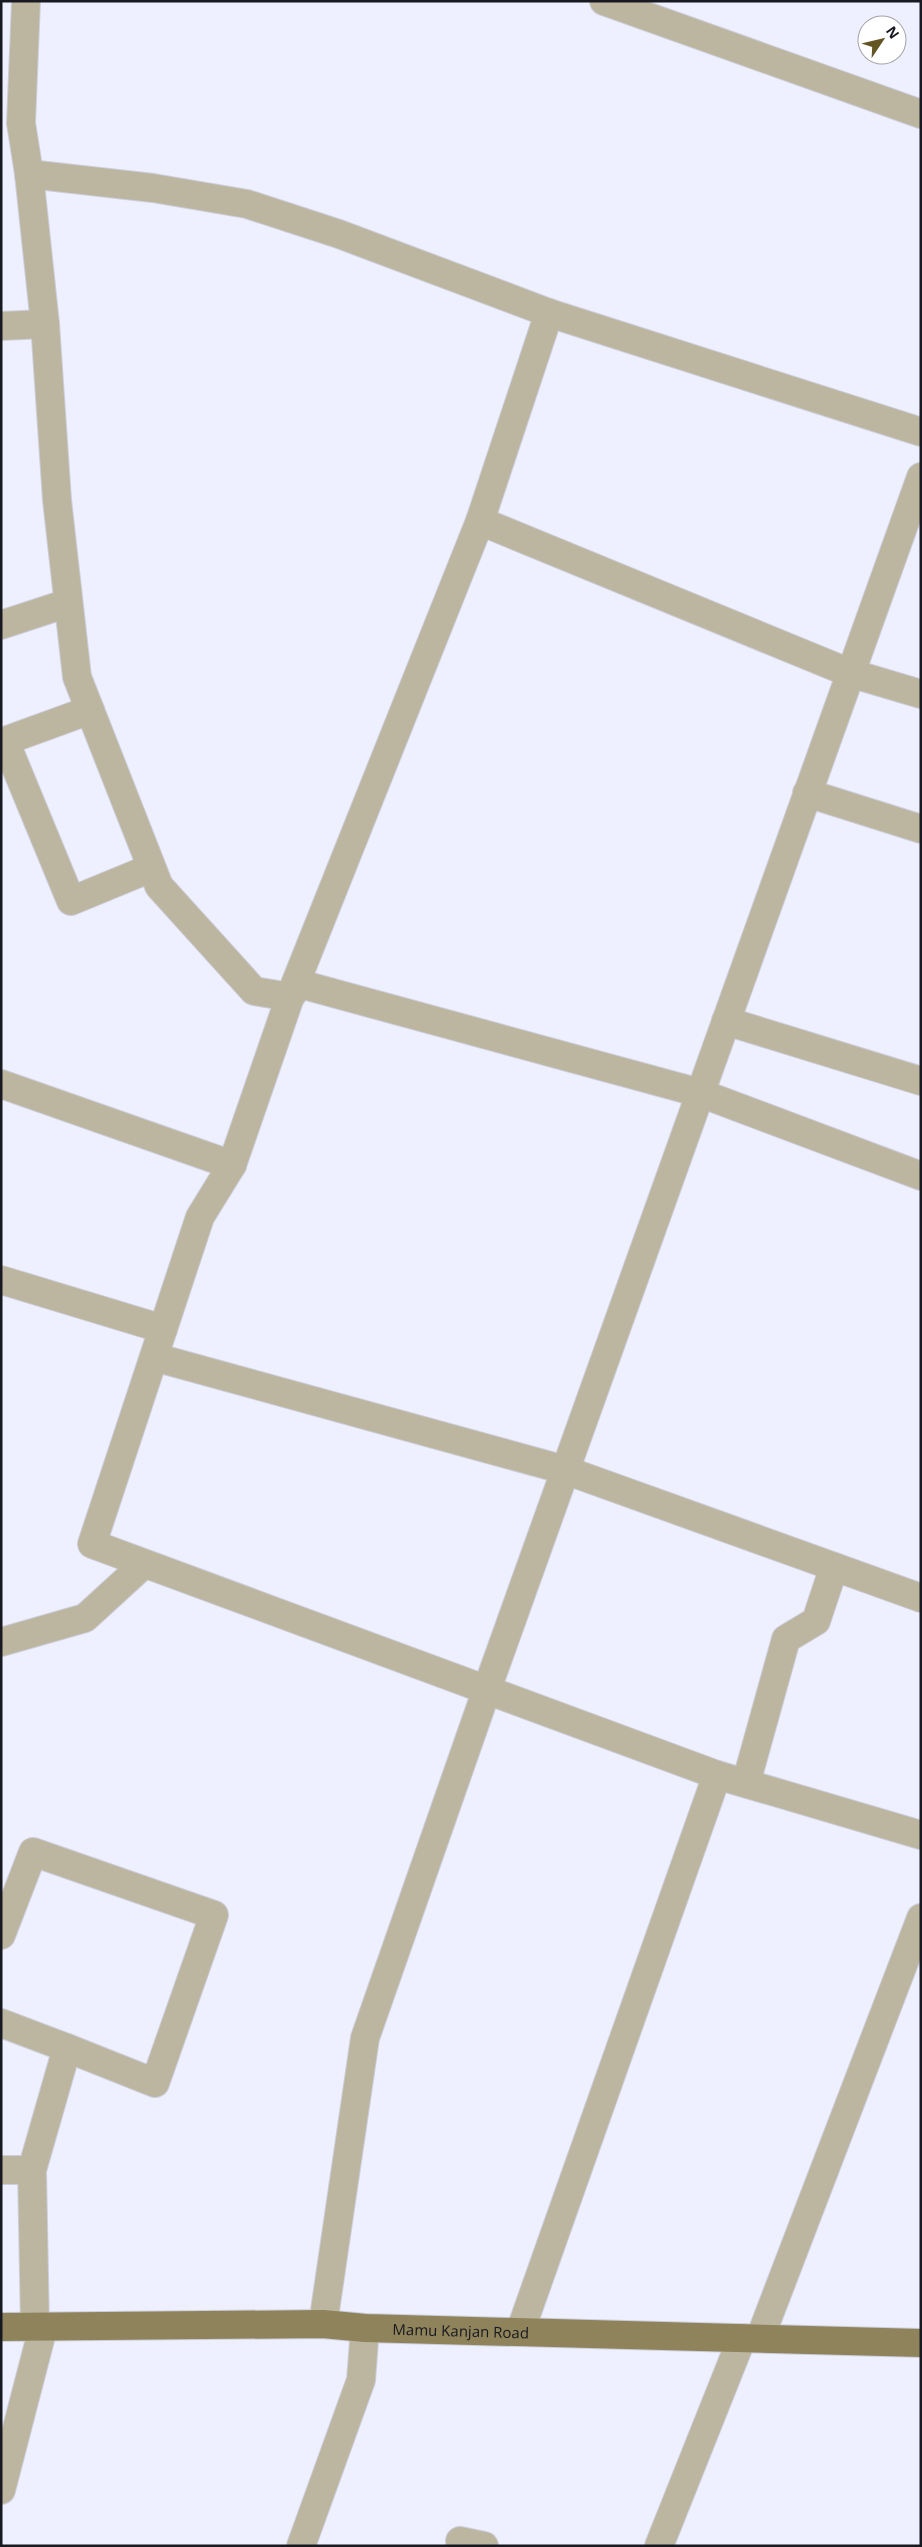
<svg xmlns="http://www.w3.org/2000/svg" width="922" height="2547" viewBox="0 0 922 2547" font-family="'Open Sans',sans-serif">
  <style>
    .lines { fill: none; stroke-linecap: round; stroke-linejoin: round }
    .street-casing { stroke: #cdcedb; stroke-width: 30 }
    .primary-casing { stroke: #cdcedb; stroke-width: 30 }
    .street { stroke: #bcb6a0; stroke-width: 28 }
    .primary { stroke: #8e835a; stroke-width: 28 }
    .labels { text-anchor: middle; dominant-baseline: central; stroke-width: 4; stroke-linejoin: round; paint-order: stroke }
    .street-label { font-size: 15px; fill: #181921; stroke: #fff }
  </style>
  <rect width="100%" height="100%" fill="#eff0ff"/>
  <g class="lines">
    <defs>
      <g id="street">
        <path d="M26 1 21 123 29 174 45 324 57 500 77 677 159 886 254 991 290 997 300 984 700 1093 921 1176"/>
        <path d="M604 1 921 114"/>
        <path d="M29 174 153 188 247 204 339 234 549 313 921 432"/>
        <path d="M549 313 480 521 290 997 232 1165 200 1217 92 1544 717 1775 921 1835"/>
        <path d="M1 326 45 324"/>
        <path d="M480 521 850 673 921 694"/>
        <path d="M1 625 68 603"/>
        <path d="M90 710 5 741 71 901 151 868"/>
        <path d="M807 793 921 829"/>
        <path d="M726 1021 921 1081"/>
        <path d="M1 1084 232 1165"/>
        <path d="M1 1280 163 1329"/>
        <path d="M154 1357 565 1470 921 1598"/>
        <path d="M1 1642 85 1618 144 1564"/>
        <path d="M746 1783 786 1639 816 1621 834 1567"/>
        <path d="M1 1935 33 1852 214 1915 155 2083 67 2048"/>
        <path d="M1 2023 67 2048 32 2170 35 2328"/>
        <path d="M1 2170H32"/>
        <path d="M323 2324 365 2038 487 1689 921 477"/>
        <path d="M520 2332 717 1775"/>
        <path d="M760 2338 921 1918"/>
        <path d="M1 2490 43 2328"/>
        <path d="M460 2541 484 2546"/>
        <path d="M301 2546 361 2380 365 2328"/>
        <path d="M659 2546 742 2338"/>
      </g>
      <g id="primary">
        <path id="s1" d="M1 2327 323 2324 365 2328 921 2343"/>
      </g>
    </defs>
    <use href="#street" class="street-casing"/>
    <use href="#primary" class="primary-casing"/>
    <use href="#street" class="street"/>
    <use href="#primary" class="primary"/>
  </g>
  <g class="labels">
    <g class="street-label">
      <text stroke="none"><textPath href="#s1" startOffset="460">Mamu Kanjan Road</textPath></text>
    </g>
  </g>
  <rect width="922" height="2547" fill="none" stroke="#181921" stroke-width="5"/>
  <g transform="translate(882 40) rotate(55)"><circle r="24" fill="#ffffff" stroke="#a3a3a6"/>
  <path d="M0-4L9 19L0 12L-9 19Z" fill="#645623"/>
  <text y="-8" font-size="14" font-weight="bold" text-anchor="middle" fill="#181921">N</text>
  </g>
</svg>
